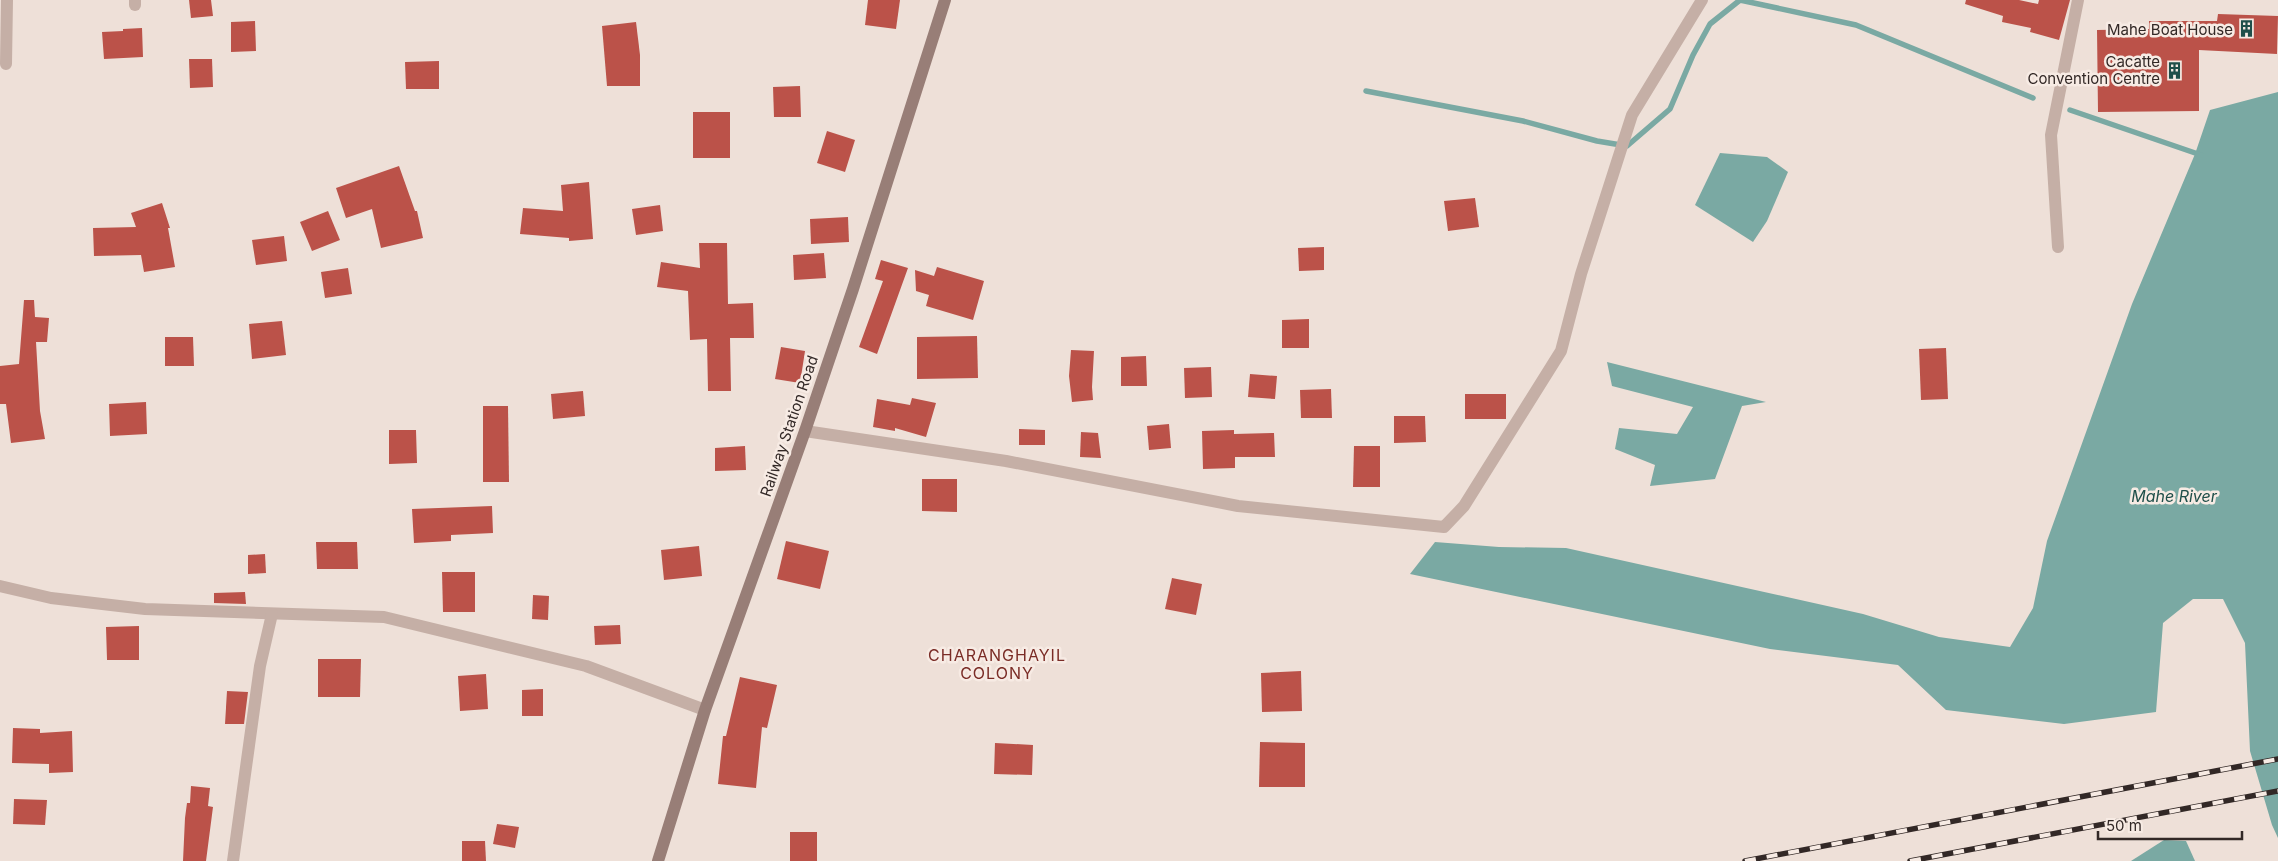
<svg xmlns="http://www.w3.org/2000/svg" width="2278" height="861" viewBox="0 0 2278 861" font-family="Inter,sans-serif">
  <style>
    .water { fill: #7aa9a3 }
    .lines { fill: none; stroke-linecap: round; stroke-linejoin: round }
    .stream { stroke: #7aa9a3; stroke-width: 5.5 }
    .building { fill: #bb5249 }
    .street { stroke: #c5afa6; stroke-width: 12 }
    .secondary { stroke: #987e77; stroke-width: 12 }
    .rail-casing { stroke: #322826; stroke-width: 5.5 }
    .rail { stroke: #f7ebe4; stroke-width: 4; stroke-dasharray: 11; stroke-linecap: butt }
    .labels { text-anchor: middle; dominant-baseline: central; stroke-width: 5; stroke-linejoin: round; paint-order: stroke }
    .poi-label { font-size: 15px; fill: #322826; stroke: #f7ebe4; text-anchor: end }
    .street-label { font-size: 15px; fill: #322826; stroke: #f7ebe4 }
    .water-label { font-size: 16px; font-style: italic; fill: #1f4f4a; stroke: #f7ebe4 }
    .neighbourhood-label { font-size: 16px; letter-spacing: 1px; fill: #7a2c26; stroke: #f7ebe4 }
  </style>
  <rect width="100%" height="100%" fill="#eee0d8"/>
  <g class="water">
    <path d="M2278 92V838L2272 825 2250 751 2245 643 2223 599H2193L2163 623 2156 712 2064 724 1946 710 1898 665 1770 649 1410 574 1435 542 1499 547 1566 548 1863 614 1939 637 2010 647 2033 608 2047 541 2132 304 2195 154 2210 110Z"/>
    <path d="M1720 153 1767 157 1788 172 1767 221 1753 242 1695 205Z"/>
    <path d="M1607 362 1766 402 1742 406 1715 479 1650 486 1655 465 1615 449 1619 428 1677 434 1693 407 1612 386Z"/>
    <path d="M2164 840 2186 841 2195 861H2131Z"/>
  </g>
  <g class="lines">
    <g class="stream">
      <path d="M1366 91 1523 121 1597 141 1627 146 1670 109 1693 55 1710 24 1740 0 1856 25 2033 98"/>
      <path d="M2070 110 2201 155"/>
    </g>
  </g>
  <g class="building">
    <path d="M189 0H211L213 16 191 18Z"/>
    <path d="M868 0H900L896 29 865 25Z"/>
    <path d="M1966 0H2019L2038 4 2039 0H2070L2059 40 2030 32 2031 28 2002 22 2003 16 1965 4Z"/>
    <path d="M2218 14 2278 16 2277 54 2199 50V111L2098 112 2097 30 2149 29V21H2217Z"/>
    <path d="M255 21 256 51 231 52V22Z"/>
    <path d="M636 22 640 55V86H607L602 26Z"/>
    <path d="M142 28 143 57 104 59 102 32 123 31V29Z"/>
    <path d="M189 59H212L213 87 190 88Z"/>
    <path d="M439 61V89H406L405 62Z"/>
    <path d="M800 86 801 117H774L773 87Z"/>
    <rect x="693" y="112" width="37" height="46"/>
    <path d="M827 131 855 140 845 172 817 163Z"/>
    <path d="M399 166 415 211H417L423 238 381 248 372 209 346 218 336 188Z"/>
    <path d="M589 182 593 239 569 241V238L520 234 523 208 563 211 561 185Z"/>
    <path d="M1475 198 1479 227 1448 231 1444 201Z"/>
    <path d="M162 203 170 228H168L175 267 144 272 141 255 94 256 93 228 136 227 131 213Z"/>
    <path d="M660 205 663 231 636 235 632 209Z"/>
    <path d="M328 211 340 240 312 251 300 222Z"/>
    <path d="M848 217 849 242 811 244 810 219Z"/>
    <path d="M284 236 287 261 256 265 252 240Z"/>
    <path d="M699 243H727L728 304 753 303 754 338H730L731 391H708L707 339 690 340 688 291 657 287 661 262 700 268Z"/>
    <path d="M1324 247V270L1299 271 1298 248Z"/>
    <path d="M824 253 826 278 794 280 793 255Z"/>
    <path d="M881 260 908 268 877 354 859 347 883 281 875 279Z"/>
    <path d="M937 267 984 281 973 320 926 306 929 295 916 291 915 270 934 276Z"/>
    <path d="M348 268 352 294 325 298 321 272Z"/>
    <path d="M24 300H34L35 317 49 318 47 342H36L40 411 45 439 11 443 6 404H0V366L19 364Z"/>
    <path d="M1309 319V348H1282V320Z"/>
    <path d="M282 321 286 355 252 359 249 324Z"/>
    <path d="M977 336 978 378 917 379V337Z"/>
    <path d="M165 337H193L194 366H165Z"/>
    <path d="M781 347 805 351 800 383 775 379Z"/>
    <path d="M1946 348 1948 399 1921 400 1919 349Z"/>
    <path d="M1071 350 1094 351 1092 387 1093 400 1072 402 1069 376Z"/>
    <path d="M1146 356 1147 386H1121V357Z"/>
    <path d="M1211 367 1212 397 1185 398 1184 368Z"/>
    <path d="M1250 374 1277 376 1275 399 1248 397Z"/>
    <path d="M1331 389 1332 418H1301L1300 390Z"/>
    <path d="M583 391 585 416 553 419 551 394Z"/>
    <rect x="1465" y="394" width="41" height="25"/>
    <path d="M912 398 936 403 926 437 895 428V431L873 427 877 399 910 405Z"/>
    <path d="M146 402 147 434 110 436 109 404Z"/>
    <path d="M483 406H508L509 482H483Z"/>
    <path d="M1394 416H1425L1426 442 1394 443Z"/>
    <path d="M1169 424 1171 448 1149 450 1147 426Z"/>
    <path d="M1019 429 1045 430V445H1019Z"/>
    <path d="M389 430H416L417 463 389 464Z"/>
    <path d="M1234 430V434L1274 433 1275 457H1235V468L1203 469 1202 431Z"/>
    <path d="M1081 432 1098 433 1101 458 1080 457Z"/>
    <path d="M745 446 746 470 715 471V448Z"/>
    <path d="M1354 446H1380V487H1353Z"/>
    <path d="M922 479H957V512L922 511Z"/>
    <path d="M492 506 493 533 451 535V541L414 543 412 509Z"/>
    <path d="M786 541 829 551 820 589 777 579Z"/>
    <path d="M316 542H357L358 569H317Z"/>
    <path d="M699 546 702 576 664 580 661 550Z"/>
    <path d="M265 554 266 573 248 574V555Z"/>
    <path d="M442 572H475V612H443Z"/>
    <path d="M1172 578 1202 584 1196 615 1165 609Z"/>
    <path d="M245 592 246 604 214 603V593Z"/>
    <path d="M533 595 549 596 548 620 532 619Z"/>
    <path d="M620 625 621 644 595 645 594 626Z"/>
    <path d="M139 626V660H107L106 627Z"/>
    <path d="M318 659H361L360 697H318Z"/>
    <path d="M1301 671 1302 711 1262 712 1261 673Z"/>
    <path d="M486 674 488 709 460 711 458 676Z"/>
    <path d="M740 677 777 685 767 728 762 727 756 788 718 784 723 736H726Z"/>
    <path d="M543 689V716H522V690Z"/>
    <path d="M227 691 248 692 244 724H225Z"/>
    <path d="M13 728 40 729V733L72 731 73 772 49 773V764L12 763Z"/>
    <path d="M1260 742 1305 743V787H1259Z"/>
    <path d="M995 743 1033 745 1032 775 994 774Z"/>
    <path d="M191 786 210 788 208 806 213 807 206 861H183L185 818 187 803H190Z"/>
    <path d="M14 799 47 800 45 825 13 824Z"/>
    <path d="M497 824 519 827 515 848 493 844Z"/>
    <rect x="790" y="832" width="27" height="29"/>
    <path d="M462 841H485L486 861H462Z"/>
  </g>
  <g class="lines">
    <g class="street">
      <path d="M135 0V5"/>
      <path d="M6 64 7 0"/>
      <path d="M2058 247 2051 135 2078 0"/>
      <path d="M805 431 1006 461 1238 506 1444 527 1464 506 1561 351 1581 274 1632 115 1702 0"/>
      <path d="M0 586 51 598 145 609 384 617 586 666 705 710"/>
      <path d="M233 861 260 666 272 614"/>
    </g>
    <path class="secondary" d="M658 861 705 710 805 431 853 289 945 0"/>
    <defs>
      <g id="rail">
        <path d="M1745 861 2278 759"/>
        <path d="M1910 861 2278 791"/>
      </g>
    </defs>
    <use href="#rail" class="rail-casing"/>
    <use href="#rail" class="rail"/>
  </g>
  <defs>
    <symbol id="building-bare" viewBox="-9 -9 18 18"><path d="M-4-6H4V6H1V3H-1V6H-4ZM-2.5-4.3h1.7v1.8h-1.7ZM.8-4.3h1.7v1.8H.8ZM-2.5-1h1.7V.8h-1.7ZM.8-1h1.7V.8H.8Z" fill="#1f4f4a" stroke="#f7ebe4" stroke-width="2.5" paint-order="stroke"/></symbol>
  </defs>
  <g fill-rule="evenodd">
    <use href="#building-bare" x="2234" y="16" width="25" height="25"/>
    <use href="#building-bare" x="2162" y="58" width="25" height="25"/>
  </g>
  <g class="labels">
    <g class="poi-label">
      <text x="2233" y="29">Mahe Boat House</text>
      <text x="2160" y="61">Cacatte<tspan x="2160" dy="17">Convention Centre</tspan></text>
    </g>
    <g class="street-label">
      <text transform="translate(789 426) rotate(-71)">Railway Station Road</text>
    </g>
    <g class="water-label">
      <text x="2174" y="496">Mahe River</text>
    </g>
    <g class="neighbourhood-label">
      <text x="997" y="655">CHARANGHAYIL<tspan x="997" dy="18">COLONY</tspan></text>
    </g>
  </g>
  <path d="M2098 831v8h144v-8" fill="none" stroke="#322826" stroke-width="2.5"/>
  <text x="2106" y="831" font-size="15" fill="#322826" stroke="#f7ebe4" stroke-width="4" paint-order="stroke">50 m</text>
</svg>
